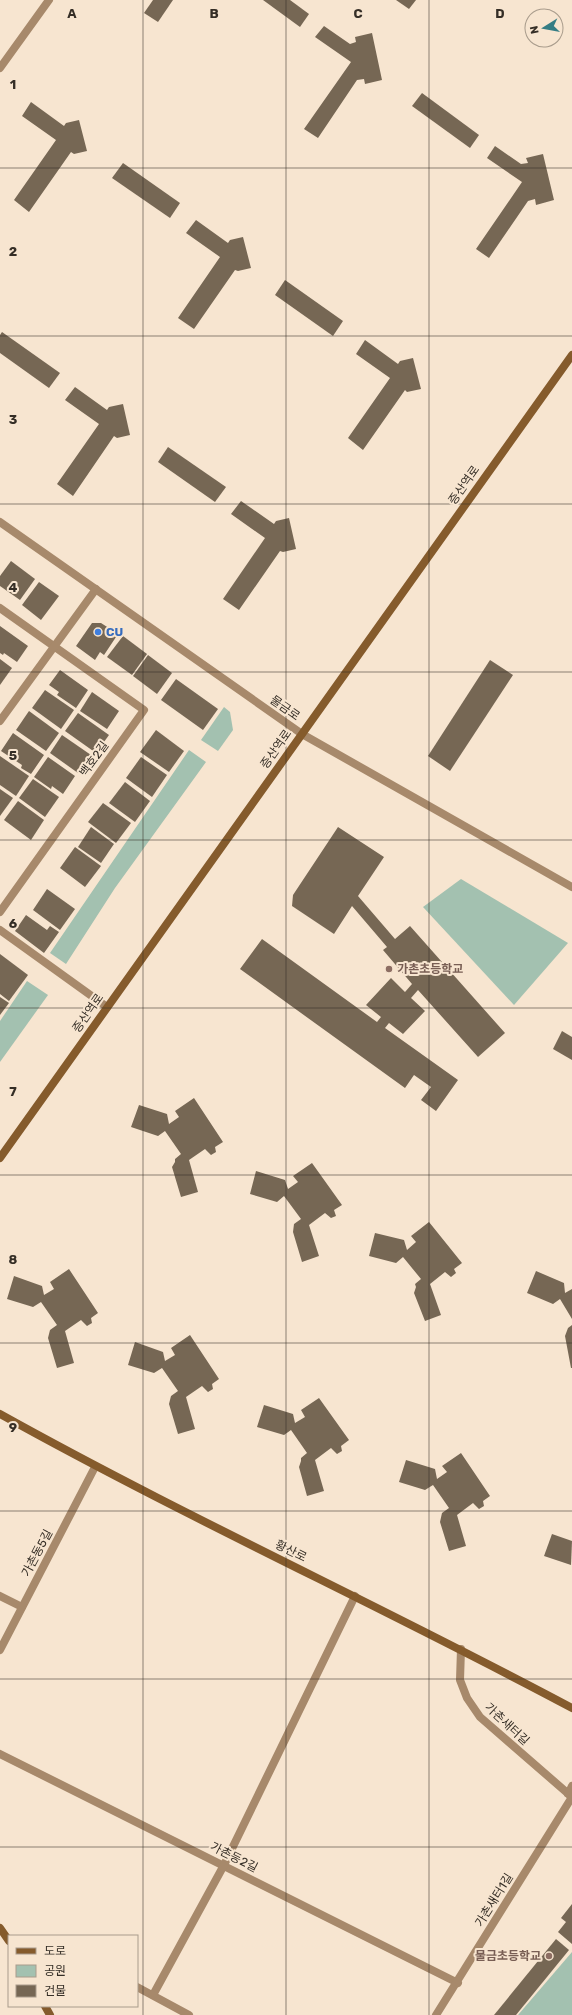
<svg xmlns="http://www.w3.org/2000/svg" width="572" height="2015" viewBox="0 0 572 2015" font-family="Rubik,'Noto Sans KR',sans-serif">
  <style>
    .green { fill: #a3c1b0 }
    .building { fill: #766754 }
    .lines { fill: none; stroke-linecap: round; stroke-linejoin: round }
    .street { stroke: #a7896b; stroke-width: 8 }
    .secondary { stroke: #855b2c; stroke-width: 8 }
    .grid { fill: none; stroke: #352e26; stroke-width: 1; stroke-opacity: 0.55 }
    .shop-dot { fill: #3f7fe0; stroke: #f7e5d0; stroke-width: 1.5 }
    .education-dot { fill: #8d6e63; stroke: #f7e5d0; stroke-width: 1.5 }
    .labels { text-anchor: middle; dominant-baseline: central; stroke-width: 4; stroke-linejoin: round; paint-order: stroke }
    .street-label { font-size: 12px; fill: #352e26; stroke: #f7e5d0 }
    .shop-label { font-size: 12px; font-weight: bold; fill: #366cbe; stroke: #f7e5d0; text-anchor: start }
    .education-label { font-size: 12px; font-weight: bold; fill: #785e54; stroke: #f7e5d0; text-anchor: start }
    .grid-label { font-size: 13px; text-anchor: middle; font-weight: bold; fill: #352e26; stroke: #f7e5d0; stroke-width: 4; stroke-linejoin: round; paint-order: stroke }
  </style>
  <rect width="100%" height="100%" fill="#f7e5d0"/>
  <g class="green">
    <path d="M224 707 230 712 233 730 218 751 201 740Z"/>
    <path d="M189 750 206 762 115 888 66 964 50 953Z"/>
    <path d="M461 879 568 943 514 1005 423 907Z"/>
    <path d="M27 981 48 995 0 1062V1021Z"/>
    <path d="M572 1952V2015H518Z"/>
  </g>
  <g class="building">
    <path d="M153 0H173L158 22 144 13Z"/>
    <path d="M263 0H290L309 14 300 27Z"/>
    <path d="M396 0H416L409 9Z"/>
    <path d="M324 26 350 44 356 42 355 37 372 33 382 80 365 84 364 79 357 80 318 138 304 129 351 62 315 37Z"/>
    <path d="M422 93 479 135 470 148 412 106Z"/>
    <path d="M31 102 64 126 66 123 79 120 87 151 74 154 71 152 29 212 14 200 56 140 22 116Z"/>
    <path d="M495 146 521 164 528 163 526 158 543 154 554 200 536 205 535 199 528 201 489 258 476 249 522 182 487 158Z"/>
    <path d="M123 163 180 203 170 218 112 178Z"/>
    <path d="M196 220 228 243 230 240 243 237 251 268 238 271 235 270 194 329 178 318 220 257 186 233Z"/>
    <path d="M285 280 343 321 333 336 275 295Z"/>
    <path d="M2 332 60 373 49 388 0 353V335Z"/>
    <path d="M365 340 398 364 400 361 413 358 421 389 407 392 405 390 363 450 348 438 390 378 356 354Z"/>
    <path d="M75 387 107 410 109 407 123 404 130 435 117 438 114 436 73 496 57 484 99 424 65 400Z"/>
    <path d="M168 447 226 487 215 502 158 462Z"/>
    <path d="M241 501 274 524 276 521 289 518 296 549 283 552 280 551 239 610 223 599 265 538 231 514Z"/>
    <path d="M11 561 35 579 20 600 0 586V576Z"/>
    <path d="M39 582 59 596 41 620 22 605Z"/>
    <path d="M92 623H101L118 634 104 655 100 652 95 660 76 646Z"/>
    <path d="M0 626 28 646 17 662 4 653 3 655 0 653Z"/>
    <path d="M123 636 147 654 132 675 107 657Z"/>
    <path d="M148 655 172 673 157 694 133 676Z"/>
    <path d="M0 659 12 668 0 685Z"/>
    <path d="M490 660 513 675 450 771 428 756Z"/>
    <path d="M60 670 88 690 76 708 57 695 59 692 49 685Z"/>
    <path d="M176 679 218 709 203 730 161 700Z"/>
    <path d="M45 690 74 710 61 729 32 708Z"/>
    <path d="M92 692 119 711 107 729 80 711Z"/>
    <path d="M29 711 59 733 46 751 16 730Z"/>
    <path d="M78 713 109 735 96 753 65 731Z"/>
    <path d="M156 730 184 751 169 772 140 752Z"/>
    <path d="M13 733 44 755 31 774 21 768 22 765 1 751Z"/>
    <path d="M62 735 91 755 78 773 50 753Z"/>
    <path d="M0 756 29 776 16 796 0 785Z"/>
    <path d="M48 757 75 776 63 794 52 786 51 789 34 777Z"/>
    <path d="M141 757 167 775 152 797 126 778Z"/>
    <path d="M33 779 59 797 45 817 19 798Z"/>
    <path d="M125 782 150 801 135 822 109 803Z"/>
    <path d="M0 789 13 798 0 816Z"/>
    <path d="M18 801 44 820 31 840 4 820Z"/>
    <path d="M103 803 131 823 116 843 88 822Z"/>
    <path d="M91 827 114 844 101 863 78 847Z"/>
    <path d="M338 827 384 857 358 896 395 939 410 926 505 1033 478 1057 418 990 411 998 425 1011 403 1034 389 1023 385 1028 458 1080 436 1111 421 1100 431 1087 414 1075 405 1088 240 969 262 939 377 1022 381 1017 366 1005 391 978 405 992 412 984 383 950 387 947 352 906 334 934 292 906 293 895Z"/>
    <path d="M75 847 101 866 85 887 60 868Z"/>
    <path d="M47 889 75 909 60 930 33 910Z"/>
    <path d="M26 915 47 930 50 926 59 932 44 953 15 931Z"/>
    <path d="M0 954 28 975 9 1001 0 994Z"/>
    <path d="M0 997 9 1003 0 1015Z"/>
    <path d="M562 1031 572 1037V1060L553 1049Z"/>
    <path d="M194 1098 223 1142 215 1147 216 1152 211 1155 205 1149 189 1160 198 1192 181 1197 172 1167 175 1162V1159L181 1154 165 1131 158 1136 131 1127 139 1105 167 1114 169 1124 179 1117 175 1111Z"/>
    <path d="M312 1163 342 1205 334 1210 336 1216 331 1218 325 1213 309 1225 319 1256 302 1262 293 1232 294 1224 301 1219 284 1196 277 1202 250 1194 256 1171 285 1180 288 1189 298 1182 293 1176Z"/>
    <path d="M429 1222 462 1263 454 1269 456 1273 451 1277 445 1272 430 1284 441 1315 425 1321 414 1293 416 1287 415 1284 421 1279 403 1257 396 1263 369 1256 375 1233 404 1240 407 1250 416 1242 411 1236Z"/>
    <path d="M69 1269 98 1313 91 1318 92 1323 87 1326 81 1320 65 1331 74 1363 57 1368 48 1338 50 1330 57 1325 41 1302 33 1307 7 1299 14 1276 42 1286 44 1295 54 1289 50 1282Z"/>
    <path d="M536 1271 564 1283 565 1293 572 1289V1319L560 1299 553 1304 527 1293Z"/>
    <path d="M572 1325V1368H571L565 1336 568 1328Z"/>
    <path d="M190 1335 219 1379 212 1384 213 1389 208 1392 202 1386 186 1397 195 1429 178 1434 169 1404 171 1396 178 1391 162 1368 154 1373 128 1365 135 1342 163 1352 165 1361 175 1355 171 1348Z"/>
    <path d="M319 1398 349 1440 341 1446 342 1451 337 1454 331 1448 315 1460 324 1491 307 1496 299 1467 301 1461V1458L307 1453 291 1430 284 1435 257 1427 264 1405 293 1414 295 1423 305 1417 301 1410Z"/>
    <path d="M461 1453 490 1496 483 1501 484 1506 479 1509 473 1503 457 1515 466 1546 449 1551 440 1522 442 1513 449 1508 433 1485 425 1490 399 1482 406 1460 435 1469 437 1479 447 1472 442 1466Z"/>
    <path d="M552 1534 572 1541 571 1565 544 1556Z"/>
    <path d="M572 1904V1944L558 1932 566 1922 561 1918Z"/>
    <path d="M556 1939 569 1950 516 2015H494Z"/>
  </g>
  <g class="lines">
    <g class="street">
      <path d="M0 68 49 0"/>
      <path d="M0 522 302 734 572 887"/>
      <path d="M0 608 144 710 0 912"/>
      <path d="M0 721 96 589"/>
      <path d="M0 930 107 1007"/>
      <path d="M0 1596 22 1607"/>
      <path d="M461 1649 460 1680 467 1698 480 1717 572 1797"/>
      <path d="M0 1650 95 1467"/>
      <path d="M0 1754 458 1983"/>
      <path d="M568 1794 572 1786"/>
      <path d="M137 1987 189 2015"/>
      <path d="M153 1995 224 1865 355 1596"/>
      <path d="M436 2015 572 1797"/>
    </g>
    <g class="secondary">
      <path d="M0 1158 572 355"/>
      <path d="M0 1414C187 1518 383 1607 572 1708"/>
      <path d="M0 1928 9 1941"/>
      <path d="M45 2006 50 2015"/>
    </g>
  </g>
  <path class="grid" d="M143 0V2015M286 0V2015M429 0V2015M0 168H572M0 336H572M0 504H572M0 672H572M0 840H572M0 1008H572M0 1175H572M0 1343H572M0 1511H572M0 1679H572M0 1847H572"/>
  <circle class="shop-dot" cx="98" cy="632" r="4"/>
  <g class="education-dot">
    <circle cx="389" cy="969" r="4"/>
    <circle cx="549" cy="1956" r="4"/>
  </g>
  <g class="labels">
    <g class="street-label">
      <text transform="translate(464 485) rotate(-55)">증산역로</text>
      <text transform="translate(285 708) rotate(35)">물금로</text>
      <text transform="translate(276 749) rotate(-55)">증산역로</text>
      <text transform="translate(94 759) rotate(-54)">백호2길</text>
      <text transform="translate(88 1013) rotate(-55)">증산역로</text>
      <text transform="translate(291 1551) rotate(26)">황산로</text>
      <text transform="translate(37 1553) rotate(-62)">가촌동5길</text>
      <text transform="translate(507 1724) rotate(43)">가촌새터길</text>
      <text transform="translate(234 1857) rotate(27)">가촌동2길</text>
      <text transform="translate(494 1900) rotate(-58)">가촌새터1길</text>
    </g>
    <g class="shop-label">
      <text x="106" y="632">CU</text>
    </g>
    <g class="education-label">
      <text x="397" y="969">가촌초등학교</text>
      <text x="541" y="1956" text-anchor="end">물금초등학교</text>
    </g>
  </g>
  <g class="grid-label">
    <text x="72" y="18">A</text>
    <text x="214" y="18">B</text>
    <text x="358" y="18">C</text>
    <text x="500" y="18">D</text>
    <text x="13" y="89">1</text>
    <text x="13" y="256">2</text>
    <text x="13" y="424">3</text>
    <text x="13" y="592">4</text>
    <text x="13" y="760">5</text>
    <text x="13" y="928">6</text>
    <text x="13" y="1096">7</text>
    <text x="13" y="1264">8</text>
    <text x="13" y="1432">9</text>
  </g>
  <rect x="8" y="1935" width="130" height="72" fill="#f7e5d0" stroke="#a99c8c"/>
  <rect x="16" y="1948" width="20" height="6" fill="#855b2c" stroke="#a99c8c"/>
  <text x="44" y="1955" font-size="12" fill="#352e26">도로</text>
  <rect x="16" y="1965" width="20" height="12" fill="#a3c1b0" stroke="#a99c8c"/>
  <text x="44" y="1975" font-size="12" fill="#352e26">공원</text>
  <rect x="16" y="1985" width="20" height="12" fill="#766754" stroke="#a99c8c"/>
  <text x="44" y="1995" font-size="12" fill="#352e26">건물</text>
  <g transform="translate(544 28) rotate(259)"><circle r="19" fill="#f7e5d0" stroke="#a99c8c"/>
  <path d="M0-3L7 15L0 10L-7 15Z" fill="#357d84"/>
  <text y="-6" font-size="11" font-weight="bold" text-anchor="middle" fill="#352e26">N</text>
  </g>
</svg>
